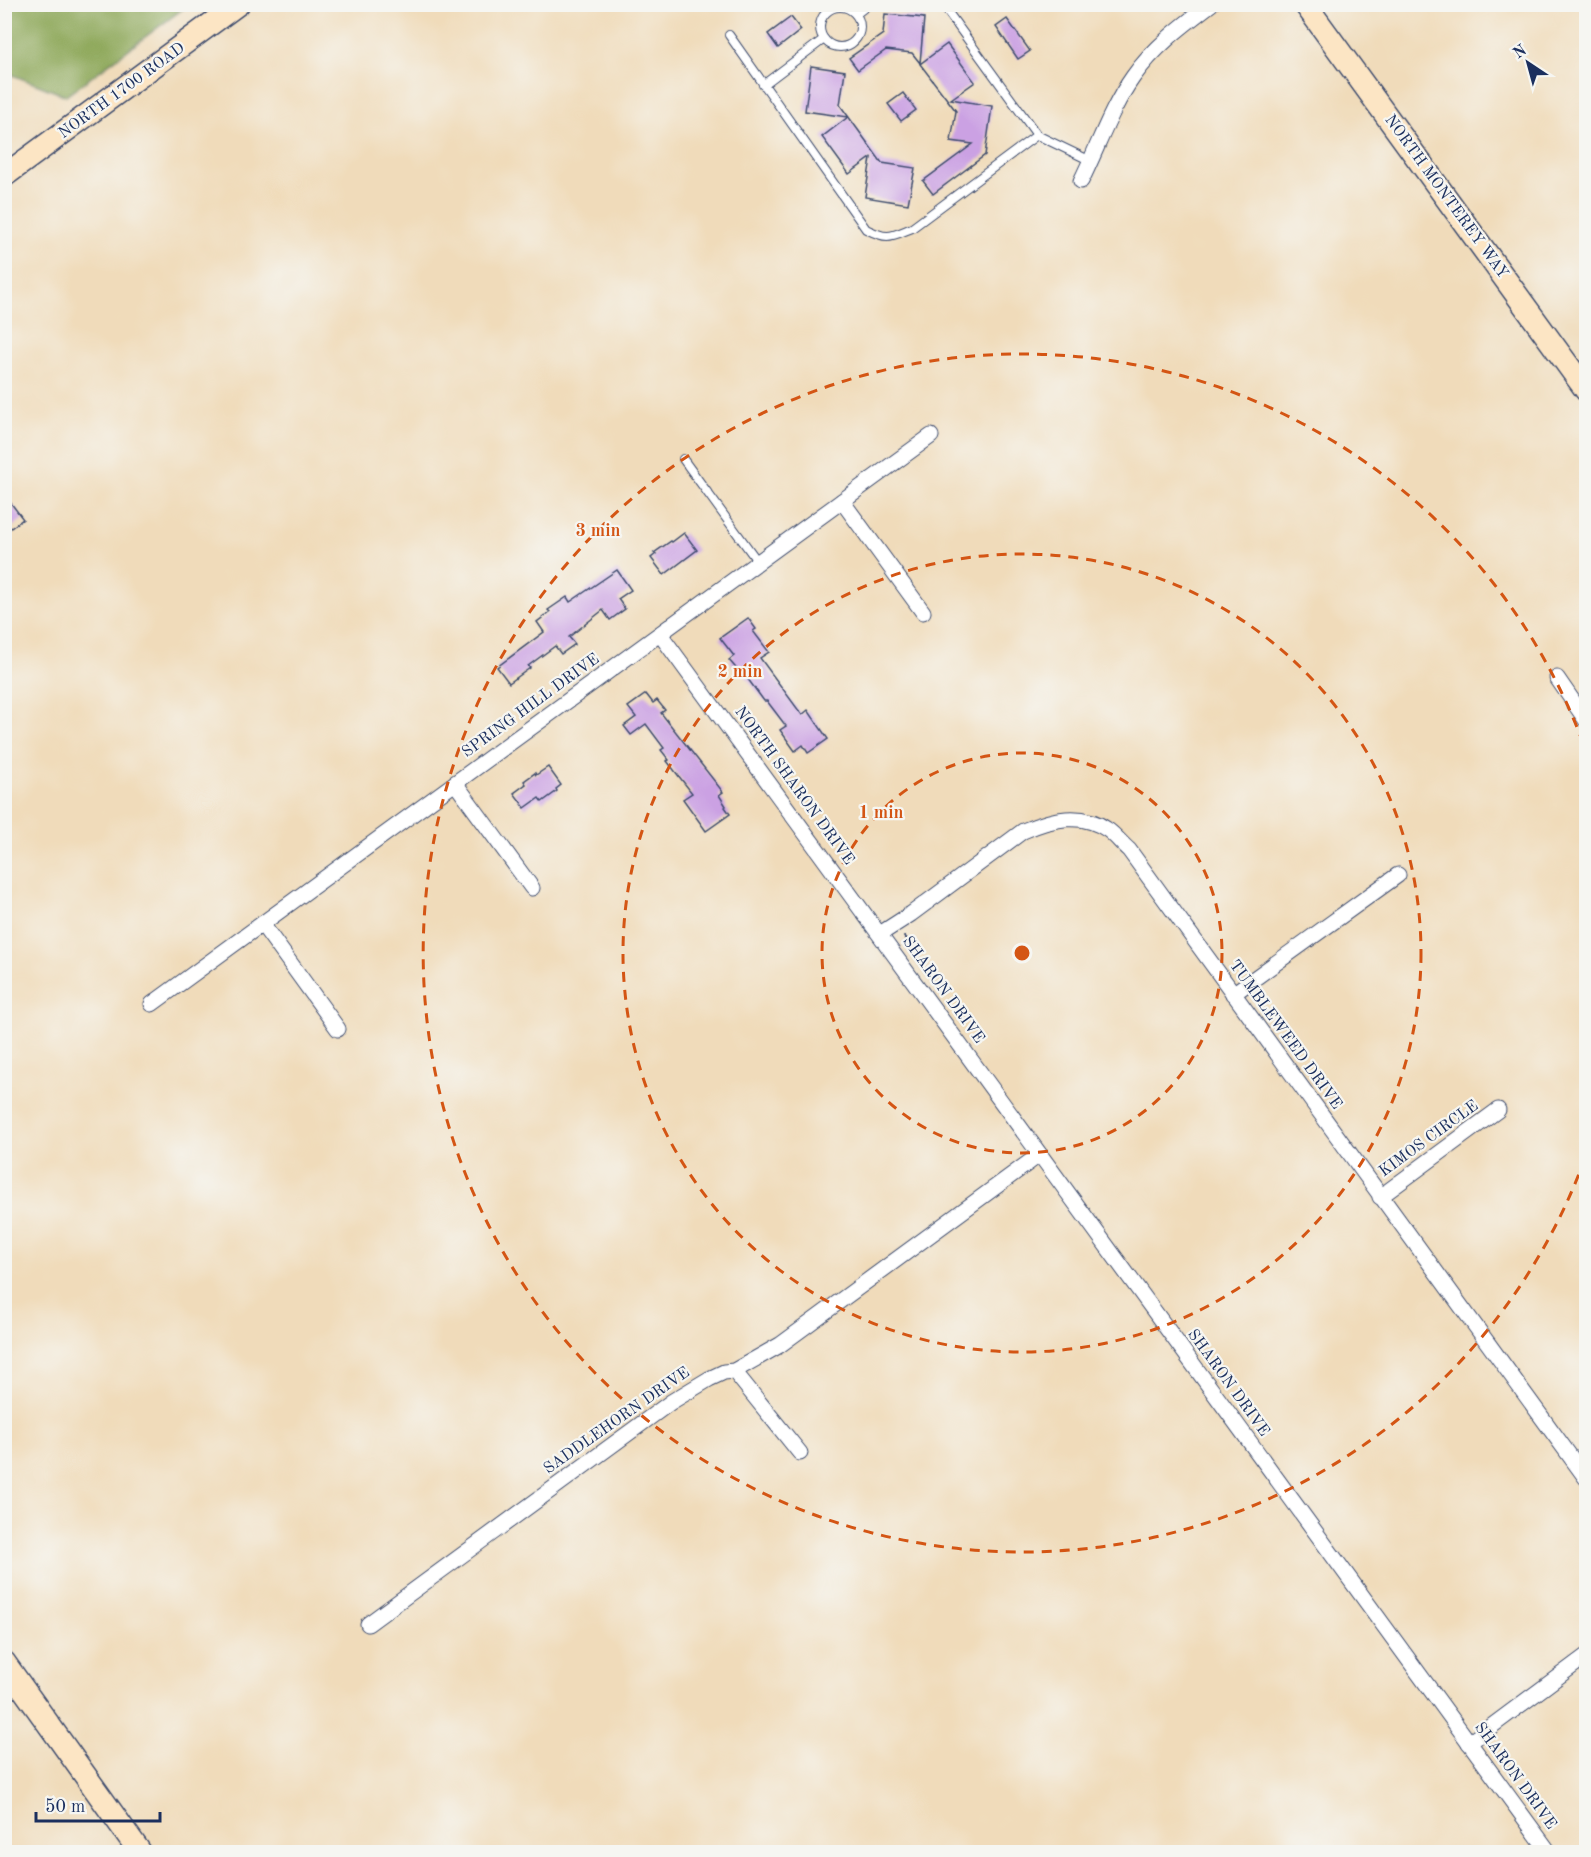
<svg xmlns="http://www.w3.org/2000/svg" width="1591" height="1857" viewBox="0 0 1591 1857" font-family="'Old Standard TT',serif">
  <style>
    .forest { fill: #8fa95b; stroke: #556c5c; stroke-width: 1.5 }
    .building { fill: #cba1e3 }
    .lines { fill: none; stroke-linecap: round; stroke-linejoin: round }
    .lane-casing { stroke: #3b496c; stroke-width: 10 }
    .street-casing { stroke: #3b496c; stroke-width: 17 }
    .secondary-casing { stroke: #3b496c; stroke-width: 25 }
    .path { stroke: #3b496c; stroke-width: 3; stroke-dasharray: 4.5 4.5; stroke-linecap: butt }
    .lane { stroke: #fff; stroke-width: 8 }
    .street { stroke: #fff; stroke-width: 15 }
    .secondary { stroke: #fce5c4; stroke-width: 22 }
    .ring { fill: none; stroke: #d45514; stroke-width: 3; stroke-dasharray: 10 8 }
    .labels { text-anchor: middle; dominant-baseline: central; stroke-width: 4.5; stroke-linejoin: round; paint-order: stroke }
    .street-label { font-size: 16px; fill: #1b2f5e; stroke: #f6f6f2 }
    .centre { fill: #d45514; stroke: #f6f6f2; stroke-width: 3 }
    .ring-label { font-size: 18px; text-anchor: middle; font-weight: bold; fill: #d45514; stroke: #f6f6f2; stroke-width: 4.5; stroke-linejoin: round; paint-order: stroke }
  </style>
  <rect width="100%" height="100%" fill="#f6f6f2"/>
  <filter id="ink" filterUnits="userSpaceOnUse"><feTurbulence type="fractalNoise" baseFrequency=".0167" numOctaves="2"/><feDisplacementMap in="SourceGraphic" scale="12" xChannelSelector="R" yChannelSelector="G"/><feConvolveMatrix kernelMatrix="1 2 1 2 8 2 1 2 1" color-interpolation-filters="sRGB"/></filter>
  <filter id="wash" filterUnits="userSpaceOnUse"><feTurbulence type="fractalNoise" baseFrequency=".008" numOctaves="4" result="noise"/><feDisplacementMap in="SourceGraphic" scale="24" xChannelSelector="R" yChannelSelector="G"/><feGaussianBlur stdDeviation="1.35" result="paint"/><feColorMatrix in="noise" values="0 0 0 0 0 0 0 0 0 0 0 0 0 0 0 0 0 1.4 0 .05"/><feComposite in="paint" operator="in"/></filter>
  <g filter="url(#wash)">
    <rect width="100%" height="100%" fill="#f0dbba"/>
    <path class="forest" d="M4 5 5 4 188 5 66 96 5 72Z"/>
    <g id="blocks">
      <g class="building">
        <path d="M885 14 924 18 920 63 912 53 886 50 858 70 849 58 883 34Z"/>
        <path d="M791 17 801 30 778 48 768 34Z"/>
        <path d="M1007 19 1030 51 1018 59 996 27Z"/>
        <path d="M947 44 975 82 951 99 992 106 985 155 933 194 923 181 973 144 951 141 956 111 920 64Z"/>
        <path d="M811 66 845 71 840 105 882 163 915 168 908 204 865 197 871 158 849 174 822 137 848 117 805 111Z"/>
        <path d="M903 93 916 110 901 121 888 104Z"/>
        <path d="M4 494 23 519 4 533Z"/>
        <path d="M684 533 697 550 664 575 651 558 656 554 654 553 671 541 672 542Z"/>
        <path d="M617 570 631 590 618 599 625 609 610 620 603 610 569 637 575 644 561 654 555 646 528 666 530 668 509 683 497 667 544 632 537 622 550 612 548 610 567 597 570 602Z"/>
        <path d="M748 618 756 629 753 631 769 652 760 658 802 715 808 710 828 739 808 753 803 745 795 751 780 730 786 726 767 701H764L742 671 740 673 729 660 734 656 720 638Z"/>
        <path d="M646 694 653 703 657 700 665 710 661 713 723 792 719 795 726 806 725 807 730 814 706 831 683 799 692 793 667 761 669 760 661 750 664 748 646 724 631 735 624 726 636 717 628 707Z"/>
        <path d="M548 767 561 785 556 789 557 791 542 802 539 798 525 808 514 793 526 784 524 781 535 773 536 775Z"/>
      </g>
    </g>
  </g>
  <g filter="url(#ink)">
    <use href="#blocks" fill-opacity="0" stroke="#3b496c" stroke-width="1.5"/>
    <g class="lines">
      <defs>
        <g id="lane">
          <path d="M942 4 1037 135"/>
          <circle cx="840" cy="27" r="20"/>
          <path d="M856 14 869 4"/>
          <path d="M729 35 866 229C888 240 890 237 912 228L1037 135 1091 161"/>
          <path d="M763 85 824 39"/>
          <path d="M683 459 758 562"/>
        </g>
        <g id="street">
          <path d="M1081 181C1098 147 1111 108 1133 77 1154 47 1182 26 1211 4"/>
          <path d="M842 501 923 612"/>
          <path d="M660 634 1549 1852"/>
          <path d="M1557 678 1586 720"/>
          <path d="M455 783 532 888"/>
          <path d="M262 924 338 1029"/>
          <path d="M880 934 911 914 1023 831C1051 819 1082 811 1108 830 1116 836 1122 844 1129 850L1586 1478"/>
          <path d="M1233 994 1398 875"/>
          <path d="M152 1004 931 436"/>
          <path d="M1380 1197 1498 1110"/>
          <path d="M734 1371 800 1453"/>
          <path d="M368 1624 671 1402 709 1379 724 1372 734 1371 780 1345 1039 1155"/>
          <path d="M1469 1743 1586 1656"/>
        </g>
        <g id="secondary">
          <path d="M1305 4 1586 390"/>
          <path d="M4 176 238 4"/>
          <path d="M4 1662 140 1852"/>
        </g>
      </defs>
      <use href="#lane" class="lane-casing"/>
      <use href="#street" class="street-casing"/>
      <use href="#secondary" class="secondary-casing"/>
      <path class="path" d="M904 936 909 943 910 949"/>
      <use href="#lane" class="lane"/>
      <use href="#street" class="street"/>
      <use href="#secondary" class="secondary"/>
    </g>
  </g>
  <g class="ring">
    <circle cx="1022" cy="953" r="200"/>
    <circle cx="1022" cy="953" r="399"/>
    <path d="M1585 1158A599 599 0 1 1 1585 748"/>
  </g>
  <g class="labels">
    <g class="street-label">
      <text transform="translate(122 91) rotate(-36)">NORTH 1700 ROAD</text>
      <text transform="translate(1446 197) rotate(54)">NORTH MONTEREY WAY</text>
      <text transform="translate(531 706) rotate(-36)">SPRING HILL DRIVE</text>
      <text transform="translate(794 786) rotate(54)">NORTH SHARON DRIVE</text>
      <text transform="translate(943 990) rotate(54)">SHARON DRIVE</text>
      <text transform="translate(1285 1035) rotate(54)">TUMBLEWEED DRIVE</text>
      <text transform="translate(1429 1139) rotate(-36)">KIMOS CIRCLE</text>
      <text transform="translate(1228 1383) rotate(54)">SHARON DRIVE</text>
      <text transform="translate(617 1421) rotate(-35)">SADDLEHORN DRIVE</text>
      <text transform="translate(1515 1776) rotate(54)">SHARON DRIVE</text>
    </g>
  </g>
  <circle cx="1022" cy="953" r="9" class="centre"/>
  <g class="ring-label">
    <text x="598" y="536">3 min</text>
    <text x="740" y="677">2 min</text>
    <text x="881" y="818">1 min</text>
  </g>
  <rect width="1591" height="1857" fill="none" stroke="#f6f6f2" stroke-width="24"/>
  <g transform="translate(1528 63) rotate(324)" stroke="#f6f6f2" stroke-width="4.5" paint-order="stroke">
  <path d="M0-4.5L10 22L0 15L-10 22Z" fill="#1b2f5e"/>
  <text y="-9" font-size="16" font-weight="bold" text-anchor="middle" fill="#1b2f5e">N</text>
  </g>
  <path d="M36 1812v9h124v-9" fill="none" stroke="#1b2f5e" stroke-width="3"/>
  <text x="45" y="1812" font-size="18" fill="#1b2f5e" stroke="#f6f6f2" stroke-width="4.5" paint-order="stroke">50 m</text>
</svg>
